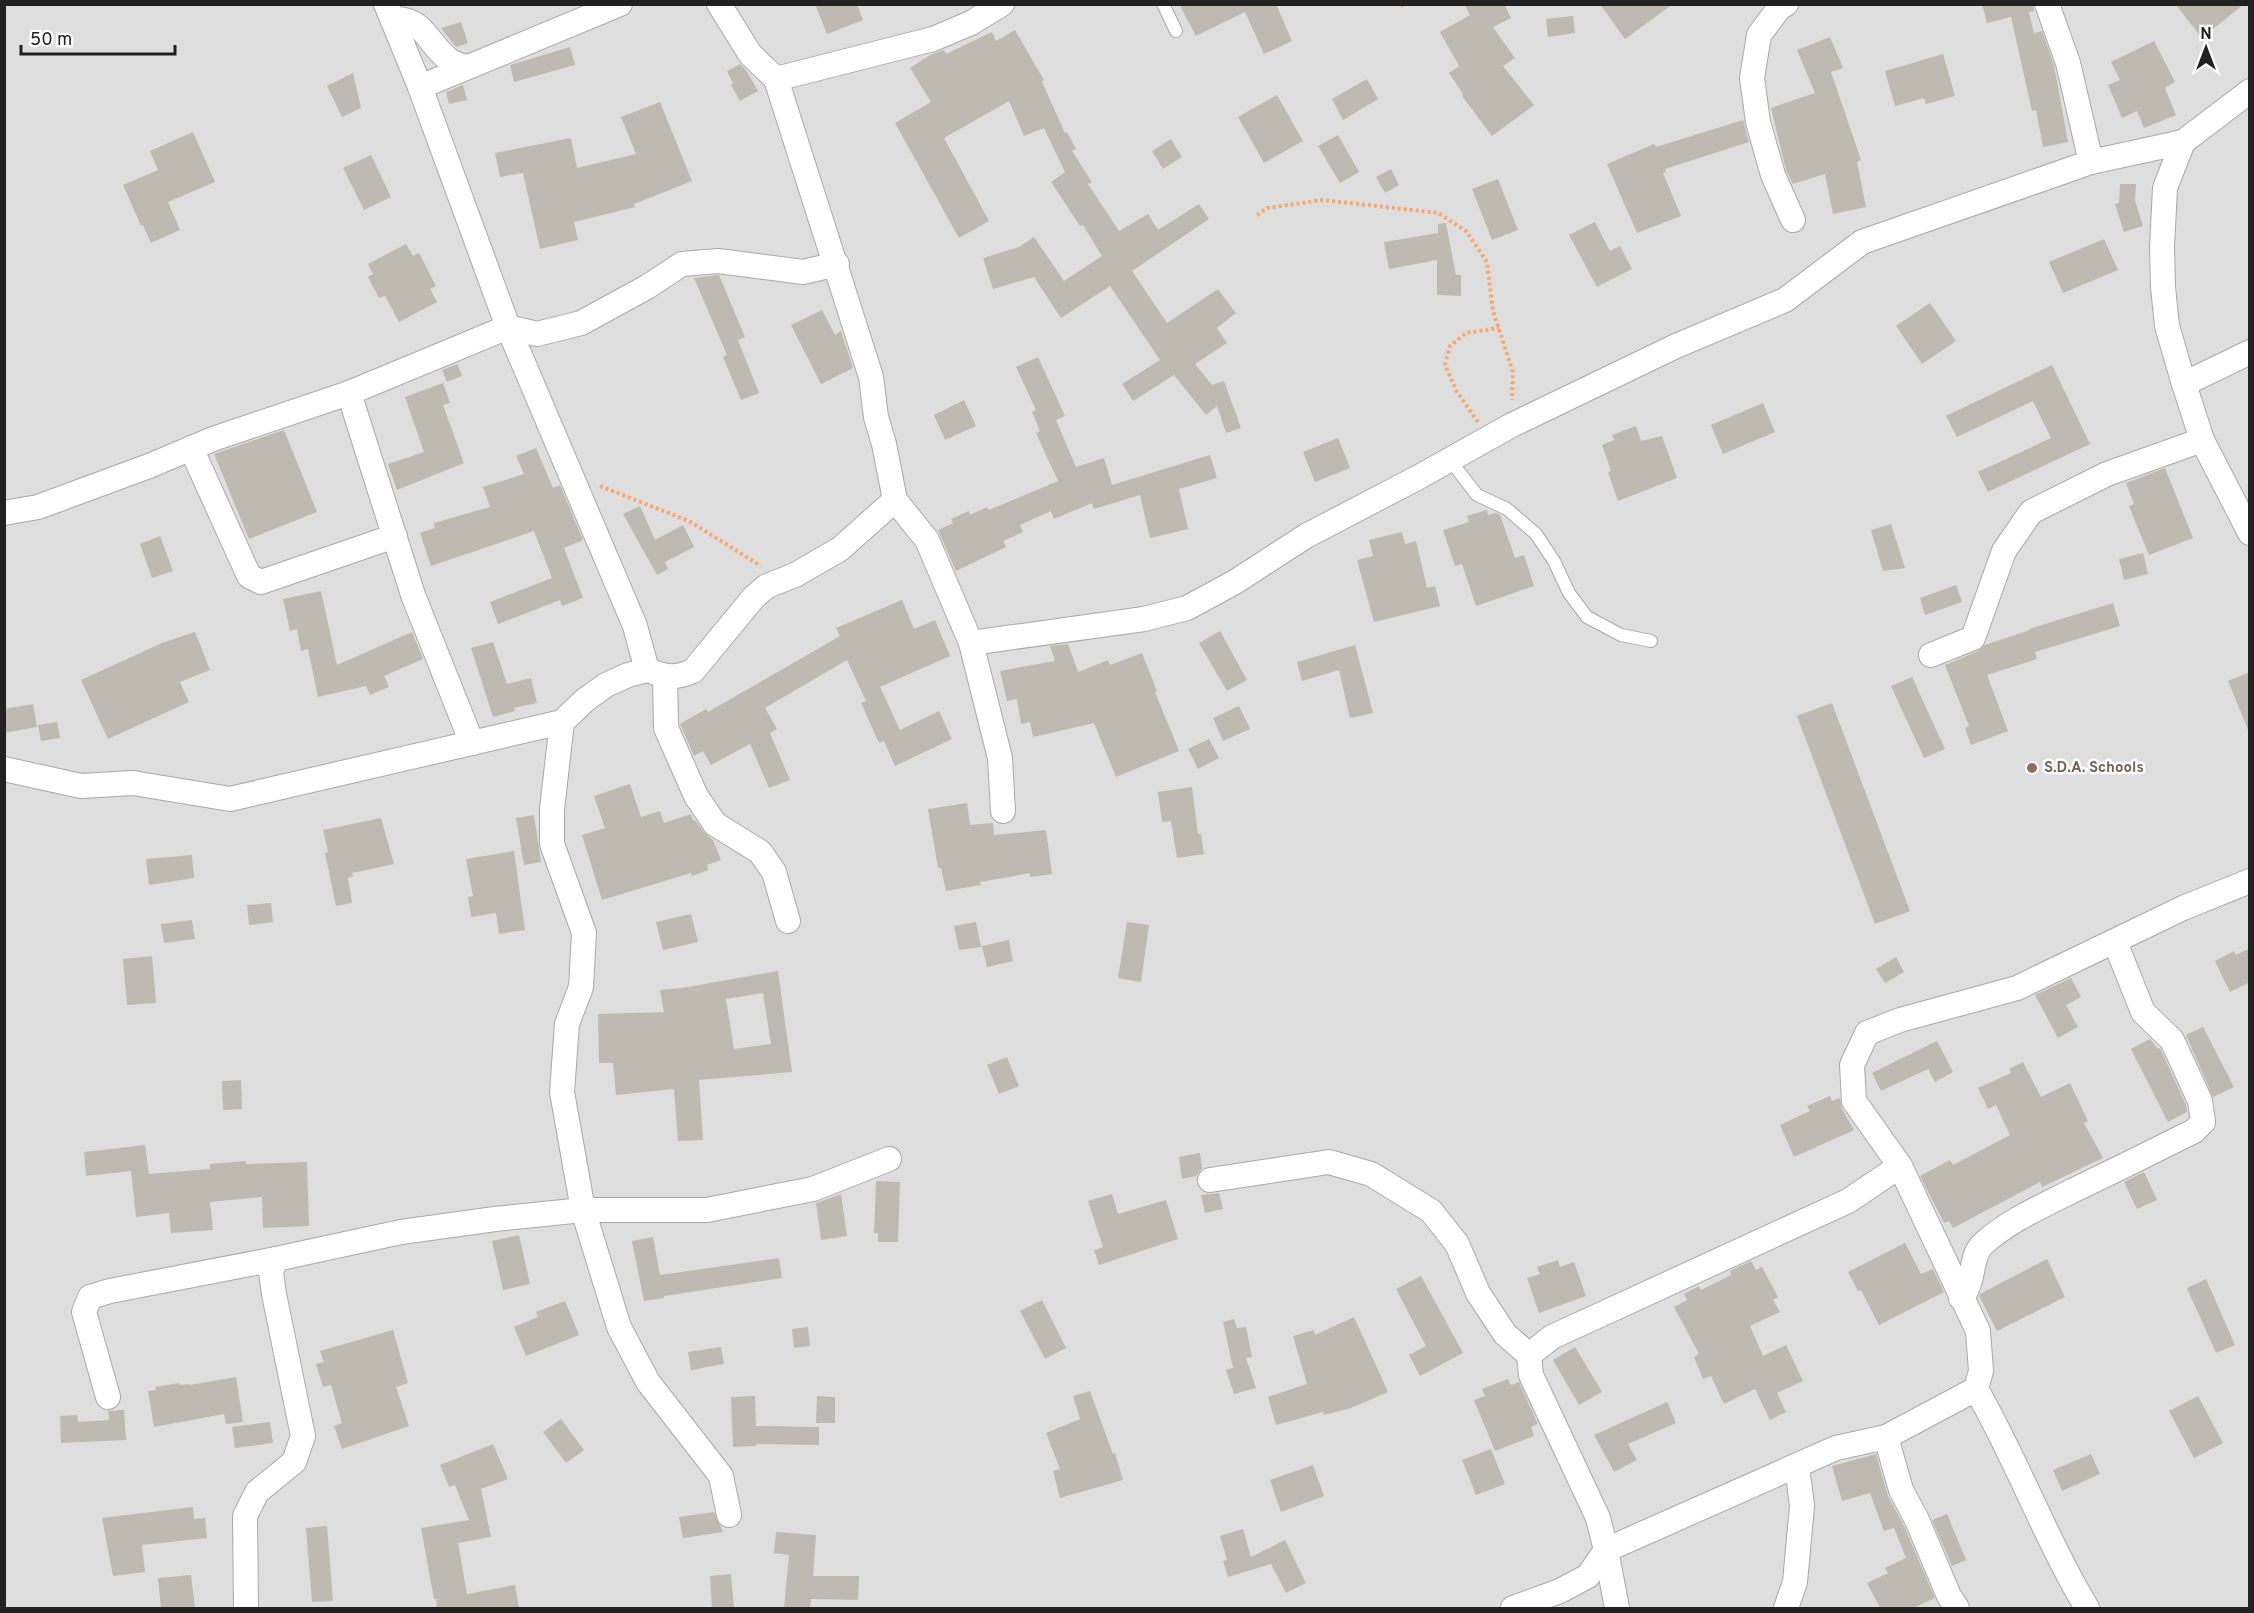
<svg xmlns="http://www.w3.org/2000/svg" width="2254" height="1613" viewBox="0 0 2254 1613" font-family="Overpass,sans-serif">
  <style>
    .residential { fill: #dfdede }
    .building { fill: #bebab1; fill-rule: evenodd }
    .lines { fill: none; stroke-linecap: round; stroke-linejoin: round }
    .service-casing { stroke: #a8a8a8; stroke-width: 14 }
    .minor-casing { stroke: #a8a8a8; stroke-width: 26 }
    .path { stroke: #f9a771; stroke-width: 4; stroke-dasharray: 3 3; stroke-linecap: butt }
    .service { stroke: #fff; stroke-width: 12 }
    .minor { stroke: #fff; stroke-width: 24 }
    .education-dot { fill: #8d6e63; stroke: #fff; stroke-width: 2 }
    .labels { text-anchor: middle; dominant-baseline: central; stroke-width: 5; stroke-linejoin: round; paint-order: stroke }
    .education-label { font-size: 15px; font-weight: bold; fill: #785e54; stroke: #fff; text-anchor: start }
  </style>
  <rect width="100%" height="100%" fill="#f1f1e7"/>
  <rect class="residential" x="5" y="5" width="2244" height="1603"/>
  <g class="building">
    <path d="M815 4H857L863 20 827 34Z"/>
    <path d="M1179 4H1276L1292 41 1264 54 1245 12 1196 36Z"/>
    <path d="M1464 4H1504L1511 18 1493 27 1515 58 1503 66 1534 105 1492 136 1462 96 1463 94 1449 73 1459 66 1440 32 1470 15Z"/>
    <path d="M1600 4H1673L1625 39Z"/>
    <path d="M1982 4H2033L2034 11 2029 12 2034 33 2042 31 2054 65 2068 142 2043 147 2036 110 2032 111 2011 17 1987 23Z"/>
    <path d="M2175 4H2244L2202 38Z"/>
    <path d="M1573 16 1575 33 1548 37 1546 19Z"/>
    <path d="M461 22 468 43 456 47 441 28Z"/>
    <path d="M1015 30 1044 80 1042 82 1065 133 1067 132 1076 149 1072 151 1092 182 1088 184 1119 231 1148 214 1158 230 1199 204 1209 219 1132 271 1167 323 1218 289 1236 313 1217 328 1227 343 1195 364 1212 385 1224 381 1241 428 1226 433 1217 406 1206 415 1174 375 1133 401 1122 384 1160 360 1110 286 1061 318 1034 277 993 289 983 258 1019 247 1034 237 1064 281 1102 256 1083 225 1080 226 1051 182 1065 172 1044 128 1024 136 1009 101 944 138 989 221 959 238 895 123 931 102 910 68 932 54 944 50 946 54 992 32 996 41Z"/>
    <path d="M1830 37 1843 68 1831 72 1861 160 1857 162 1866 207 1833 214 1825 174 1793 184 1786 170 1771 108 1815 93 1797 50Z"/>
    <path d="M2154 41 2175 82 2165 88 2176 115 2144 128 2137 111 2122 118 2108 85 2120 80 2111 62Z"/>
    <path d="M570 47 575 65 514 82 510 65Z"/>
    <path d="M1943 54 1955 96 1926 104 1924 98 1895 106 1885 71Z"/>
    <path d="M740 64 746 70 758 91 740 101 731 85 733 83 727 71Z"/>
    <path d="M353 73 361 108 342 117 327 86Z"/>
    <path d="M1367 79 1378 99 1343 120 1332 99Z"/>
    <path d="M463 85 467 100 449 104 446 92Z"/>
    <path d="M1277 95 1303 141 1264 163 1238 117Z"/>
    <path d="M660 102 692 181 634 204 635 207 574 222 578 240 540 249 523 173 500 177 495 153 571 138 577 168 636 154 621 117Z"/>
    <path d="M1743 120 1749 142 1665 169 1666 172 1663 173 1681 216 1637 233 1607 164 1654 144 1656 147Z"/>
    <path d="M193 132 215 182 168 202 180 230 151 243 143 225 141 226 123 185 158 170 150 151Z"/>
    <path d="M1338 135 1359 172 1340 183 1318 146Z"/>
    <path d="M1171 139 1182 157 1163 169 1152 151Z"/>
    <path d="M371 155 391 197 364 210 343 168Z"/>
    <path d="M1391 169 1399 185 1385 193 1376 177Z"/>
    <path d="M1498 179 1518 230 1492 240 1472 189Z"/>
    <path d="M2120 184H2136L2135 200 2143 226 2124 232 2115 204 2119 203Z"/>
    <path d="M1595 222 1610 251 1620 246 1632 269 1597 287 1569 235Z"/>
    <path d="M1446 223 1456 275H1461V296L1437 295V260L1389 269 1384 242 1438 233V224Z"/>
    <path d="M2104 239 2118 270 2063 293 2049 262Z"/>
    <path d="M406 244 413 256 419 253 436 286 430 289 437 302 399 322 385 296 379 298 368 277 373 274 368 264Z"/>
    <path d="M719 275 745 337 738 340 759 393 741 400 723 357 727 355 694 278Z"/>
    <path d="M1930 303 1956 341 1922 364 1896 326Z"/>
    <path d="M822 310 835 335 841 331 853 368 821 384 791 325Z"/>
    <path d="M1038 357 1065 416 1056 420 1076 467 1104 458 1112 485 1210 455 1217 478 1179 489 1188 529 1150 538 1140 495 1094 509 1092 503 1054 519 1051 511 1020 525 1023 532 1003 541 1006 547 956 571 938 530 953 523 951 519 969 511 970 515 987 507 989 510 1058 481 1036 433 1040 431 1032 412 1036 410 1016 367Z"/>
    <path d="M457 364 462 376 447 382 442 370Z"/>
    <path d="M2052 365 2090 444 1988 492 1978 472 2051 438 2033 401 1957 437 1946 416Z"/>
    <path d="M443 383 450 403 443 405 464 463 397 490 388 464 424 452 405 397Z"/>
    <path d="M964 400 976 426 945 440 934 415Z"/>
    <path d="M1763 403 1775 432 1723 454 1711 425Z"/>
    <path d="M1636 426 1641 441 1662 436 1677 478 1618 501 1608 472 1611 471 1602 445 1614 440 1612 435Z"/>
    <path d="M284 430 317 512 249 539 214 454Z"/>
    <path d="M1338 438 1350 468 1315 482 1303 452Z"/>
    <path d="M536 448 553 488 560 485 583 540 564 548 583 598 562 606 560 600 498 624 490 602 552 578 534 531 431 566 420 533 435 528 434 523 490 507 483 487 524 474 516 456Z"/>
    <path d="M2165 468 2193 538 2149 555 2129 506 2134 504 2126 483Z"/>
    <path d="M640 506 655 540 683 525 694 547 665 562 668 569 657 575 623 514Z"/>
    <path d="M1487 510 1488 515 1496 513 1500 515 1515 558 1524 555 1534 586 1476 606 1462 564 1455 566 1443 530 1469 522 1467 516Z"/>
    <path d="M1891 524 1905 568 1883 571 1871 530Z"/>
    <path d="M1402 532 1405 544 1416 541 1427 588 1435 586 1440 606 1374 622 1357 560 1373 556 1369 540Z"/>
    <path d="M160 536 173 571 152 578 140 544Z"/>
    <path d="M2143 553 2148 574 2124 580 2119 559Z"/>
    <path d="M1956 585 1962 602 1925 615 1920 598Z"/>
    <path d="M321 591 337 665 412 632 423 659 384 676 389 687 370 695 366 686 318 697 308 649 301 651 297 629 290 631 283 599Z"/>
    <path d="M902 600 914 629 935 620 950 656 880 687 900 730 939 711 952 739 895 766 884 741 879 743 861 703 866 701 847 660 765 708 777 729 770 733 790 780 769 788 750 744 711 765 703 751 694 756 680 724 706 709 708 712 840 636 836 628Z"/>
    <path d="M2113 603 2120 626 2035 652 2037 659 1987 675 2008 731 1971 745 1965 728 1969 726 1945 665 1978 651 1985 645 2030 630 2029 629Z"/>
    <path d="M1220 631 1247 680 1227 691 1199 643Z"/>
    <path d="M195 632 210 670 180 682 189 702 108 739 81 680 162 643Z"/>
    <path d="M493 642 507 684 531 678 537 703 514 708 515 711 493 717 471 648Z"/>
    <path d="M1068 644 1078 672 1108 660 1110 665 1142 653 1157 691 1155 692 1179 751 1116 777 1094 723 1033 737 1030 722 1021 724 1017 699 1007 701 1000 671 1055 661 1050 646Z"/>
    <path d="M1355 645 1373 713 1350 718 1339 670 1302 681 1297 662Z"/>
    <path d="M2250 672V732H2249L2228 681Z"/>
    <path d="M1912 677 1945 749 1924 758 1891 686Z"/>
    <path d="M1832 703 1910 911 1875 924 1797 716Z"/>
    <path d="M33 704 37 727 4 733V709Z"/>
    <path d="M1239 706 1250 729 1223 741 1213 718Z"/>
    <path d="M57 722 60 738 41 741 38 725Z"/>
    <path d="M1209 739 1219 758 1198 769 1188 749Z"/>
    <path d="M630 784 641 817 660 811 664 823 691 814 693 820H695L704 832 713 840 721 860 707 865 708 870 692 876 691 873 602 900 582 835 605 828 594 796Z"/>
    <path d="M1192 787 1198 834H1201L1204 854 1177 858 1171 821 1162 822 1158 792Z"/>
    <path d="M967 803 970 825 993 823 994 835 1046 830 1052 874 1030 877V873L980 882 981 885 946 891 941 868H938L928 809Z"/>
    <path d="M534 815 541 862 524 865 516 818Z"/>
    <path d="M381 818 394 864 352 873 353 876 348 878 352 903 336 906 325 853 328 852 323 830Z"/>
    <path d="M514 851 525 930 499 934 496 913 471 917 468 897 473 896 466 859Z"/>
    <path d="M192 855 194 878 149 885 146 859Z"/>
    <path d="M271 903 273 922 249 925 247 905Z"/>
    <path d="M691 914 698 942 663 950 656 922Z"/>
    <path d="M192 920 195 939 164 943 161 924Z"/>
    <path d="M976 922 981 947 959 950 954 926Z"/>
    <path d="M1127 922 1149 925 1141 982 1118 978Z"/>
    <path d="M1009 940 1013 961 987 967 982 946Z"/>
    <path d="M2250 948V982L2230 992 2215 961 2234 951 2236 955Z"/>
    <path d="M152 956 156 1003 127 1005 123 959Z"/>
    <path d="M1896 957 1904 972 1885 983 1876 969Z"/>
    <path d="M778 971 792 1072 699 1080 703 1140 678 1141 674 1089 616 1095 613 1063H599L598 1014 664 1012 660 990 682 988ZM763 993 771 1044 734 1049 726 999Z"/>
    <path d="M2071 978 2081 997 2066 1005 2078 1027 2058 1038 2035 995Z"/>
    <path d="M2203 1027 2234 1087 2213 1097 2186 1035Z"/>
    <path d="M2150 1039 2158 1049 2160 1048 2186 1105 2187 1112 2168 1122 2131 1049Z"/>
    <path d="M1937 1041 1953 1072 1935 1082 1928 1069 1881 1091 1872 1073Z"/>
    <path d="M1007 1057 1019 1086 999 1094 987 1065Z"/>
    <path d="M2023 1062 2041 1097 2070 1083 2088 1121 2084 1123 2103 1158 2042 1187 2040 1182 1953 1228 1949 1221 1944 1223 1920 1176 1950 1160 1953 1165 2010 1135 1996 1105 1988 1109 1978 1088 2011 1073 2009 1069Z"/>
    <path d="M241 1080 242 1109 223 1110 222 1081Z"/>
    <path d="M1830 1096 1832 1101 1840 1098 1842 1109 1854 1130 1794 1157 1780 1125 1810 1111 1807 1106Z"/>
    <path d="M145 1145 149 1174 210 1169V1164L246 1161V1164L307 1162 309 1226 263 1228 262 1197 210 1202 213 1230 171 1233 169 1213 136 1217 131 1171 86 1176 84 1152Z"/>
    <path d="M1200 1153 1202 1168 1196 1176 1182 1179 1179 1157Z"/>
    <path d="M2144 1172 2157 1200 2137 1209 2124 1182Z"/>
    <path d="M876 1181 900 1182 898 1242H878V1233H874Z"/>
    <path d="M1219 1193 1223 1209 1205 1213 1201 1195Z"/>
    <path d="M841 1194 847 1236 821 1240 816 1203Z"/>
    <path d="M1112 1194 1118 1214 1166 1200 1178 1239 1099 1265 1094 1250 1103 1247 1088 1201Z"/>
    <path d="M519 1235 530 1284 503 1290 492 1241Z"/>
    <path d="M653 1237 660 1275 779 1258 782 1278 664 1296V1298L644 1301 632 1241Z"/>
    <path d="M1905 1243 1921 1274 1933 1269 1944 1292 1879 1325 1861 1290 1858 1291 1848 1272Z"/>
    <path d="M2047 1259 2065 1297 1997 1331 1979 1296 1980 1294Z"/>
    <path d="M1558 1260 1560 1267 1574 1262 1586 1296 1539 1313 1527 1278 1540 1274 1537 1267Z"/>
    <path d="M1751 1261 1756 1270 1762 1267 1778 1297 1773 1300 1780 1312 1750 1326 1763 1356 1786 1345 1803 1381 1777 1393 1786 1412 1770 1420 1755 1389 1724 1404 1711 1376 1703 1379 1694 1357 1699 1354 1674 1307 1687 1300 1684 1294 1699 1286 1701 1290 1731 1275 1730 1271Z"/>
    <path d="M1421 1276 1463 1353 1420 1376 1409 1355 1426 1346 1396 1289Z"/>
    <path d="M2206 1279 2235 1345 2216 1353 2187 1288Z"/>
    <path d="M1042 1300 1066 1348 1045 1359 1020 1311Z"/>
    <path d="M565 1301 579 1335 526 1356 514 1327 538 1317 536 1312Z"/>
    <path d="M1354 1317 1388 1392 1351 1408 1324 1415 1323 1412 1276 1425 1268 1397 1307 1384 1293 1336 1314 1330 1315 1335Z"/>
    <path d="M1234 1319 1237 1328 1246 1327 1252 1357 1246 1358 1256 1388 1234 1394 1226 1370 1233 1368 1223 1322Z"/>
    <path d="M808 1327 810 1346 794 1348 792 1329Z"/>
    <path d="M393 1330 408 1383 396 1387 409 1426 342 1449 334 1426 342 1423 331 1385 323 1387 316 1364 324 1362 320 1351Z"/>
    <path d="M721 1347 724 1364 691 1370 688 1352Z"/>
    <path d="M1575 1347 1602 1392 1579 1405 1553 1360Z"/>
    <path d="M236 1377 243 1422 226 1424 224 1414 154 1427 148 1391 156 1390 155 1387 179 1383 180 1385 189 1384 190 1385Z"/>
    <path d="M1508 1379 1511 1385 1519 1382 1538 1424 1531 1427 1534 1436 1495 1451 1474 1400 1485 1396 1482 1389Z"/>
    <path d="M1090 1391 1113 1454 1115 1453 1123 1480 1060 1498 1053 1471 1060 1469 1046 1433 1080 1419 1073 1396Z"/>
    <path d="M755 1396 756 1426 819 1427V1445L756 1444V1446L733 1447 731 1397Z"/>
    <path d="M817 1396 835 1397V1423H816Z"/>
    <path d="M2198 1396 2223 1443 2194 1458 2169 1411Z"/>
    <path d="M1667 1402 1676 1423 1628 1444 1637 1460 1614 1472 1594 1435Z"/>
    <path d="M124 1410 126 1440 61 1443 60 1416 77 1415 78 1422 109 1420 108 1411Z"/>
    <path d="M561 1419 584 1450 566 1463 543 1432Z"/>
    <path d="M270 1422 273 1443 235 1448 232 1427Z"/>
    <path d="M493 1444 508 1479 481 1489 491 1537 458 1543 467 1594 515 1585 519 1608H437L436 1600 441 1599H434L421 1528 469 1520 455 1485 449 1487 440 1465Z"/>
    <path d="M1491 1449 1505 1484 1476 1495 1462 1460Z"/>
    <path d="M1876 1454 1888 1496 1904 1526 1935 1598 1913 1608H1880L1867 1583 1888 1573 1885 1568 1906 1558 1894 1528 1884 1531 1870 1493 1842 1501 1832 1466Z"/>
    <path d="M2091 1454 2100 1474 2062 1491 2053 1470Z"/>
    <path d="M1313 1465 1324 1496 1281 1512 1270 1480Z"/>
    <path d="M193 1507 194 1519 205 1518 207 1538 142 1545 145 1572 113 1576 102 1518Z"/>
    <path d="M714 1512 723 1532 683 1538 679 1517Z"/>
    <path d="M1947 1514 1966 1560 1952 1566 1932 1520Z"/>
    <path d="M327 1526 333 1601 312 1602 306 1528Z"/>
    <path d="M1243 1529 1251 1557 1285 1540 1306 1583 1286 1593 1271 1564 1228 1577 1223 1561 1227 1560 1220 1536Z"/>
    <path d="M776 1532 816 1535 813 1576H859L858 1600 811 1599 810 1608H784L789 1555 774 1553Z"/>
    <path d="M731 1574 734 1608H712L710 1576Z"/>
    <path d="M191 1575 195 1608H161L158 1578Z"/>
  </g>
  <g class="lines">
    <defs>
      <g id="service">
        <path d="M1163 4 1176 31"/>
        <path d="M1449 459 1477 495 1507 509 1536 534 1554 561 1569 593 1587 617 1621 635 1651 641"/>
      </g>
      <g id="minor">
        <path d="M386 4 420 87 620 4"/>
        <path d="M719 4 750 54 776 79 933 39 971 23 1002 4"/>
        <path d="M1786 4 1780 7 1759 35 1752 78 1758 122 1773 175 1793 220"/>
        <path d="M2047 4 2068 63 2091 162"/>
        <path d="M392 19C424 17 427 43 448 59 452 63 460 65 466 67"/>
        <path d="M776 79 871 377 876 417 884 444 895 500 927 540 971 643 1000 758 1003 811"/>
        <path d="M420 87 508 327 635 626 647 670 628 675 606 685 585 700 562 722 552 809V844L584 933 581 987 567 1024 562 1092 583 1210 619 1327 648 1382 721 1476 729 1515"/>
        <path d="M2250 91 2183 142 2165 188 2162 247 2163 287 2167 326 2184 384 2202 440 2250 533"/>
        <path d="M2184 384 2250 352"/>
        <path d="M349 393 413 595 472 743"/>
        <path d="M191 448 249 576 261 582 395 536"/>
        <path d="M4 513 38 507 149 466 213 439 349 393 508 327 537 334 581 323 647 287 682 264 718 261 803 272 837 264"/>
        <path d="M971 643 1144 619 1187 608 1235 582 1306 536 1417 478 1512 425 1676 346 1785 300 1862 242 2091 162 2183 142"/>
        <path d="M1931 655 1973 638 2004 551 2031 512 2107 474 2202 440"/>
        <path d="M647 670C667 677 674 679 693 671L754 597 767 586 795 575 840 549 895 500"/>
        <path d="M665 677 666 728 696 796 715 824 760 852 774 872 788 921"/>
        <path d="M4 769 81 786 133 783 230 799 562 722"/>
        <path d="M1900 1166 1978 1331 1981 1371 1976 1389 1886 1437 1901 1490 1917 1520 1949 1596 1957 1608"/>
        <path d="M1210 1180 1329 1162 1371 1174 1431 1211 1457 1244 1478 1293 1505 1334 1529 1355"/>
        <path d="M1961 1298C1976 1282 1969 1256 1983 1244 2009 1220 2043 1206 2074 1190 2114 1171 2154 1151 2194 1131L2203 1122 2200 1101 2172 1040 2143 1012 2115 942"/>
        <path d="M1976 1389C2017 1460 2045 1538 2087 1608"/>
        <path d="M108 1397 84 1312 90 1297 110 1291 276 1259"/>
        <path d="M246 1608 245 1516 257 1492 294 1462 303 1436 274 1294 271 1272 276 1259 401 1232 495 1219 583 1210H707L813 1189 889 1159"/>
        <path d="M1513 1608 1560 1591 1588 1576 1606 1550 1598 1518 1531 1375 1529 1355 1552 1337 1848 1201 1900 1166 1854 1101 1852 1065 1867 1033 1900 1020 2017 988 2183 908 2250 881"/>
        <path d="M1617 1608 1606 1550 1836 1448 1886 1437"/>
        <path d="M1786 1608 1795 1582 1802 1506 1797 1466"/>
      </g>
    </defs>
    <use href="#service" class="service-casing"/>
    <use href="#minor" class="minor-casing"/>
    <g class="path">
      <path d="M1402 4 1404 8"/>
      <path d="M1257 215 1267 208 1323 200 1438 213 1466 231 1487 262 1493 311 1513 372 1512 400"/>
      <path d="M1478 422 1457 392 1445 365 1450 346 1466 333 1499 328"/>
      <path d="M600 486 689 521 761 566"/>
    </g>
    <use href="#service" class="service"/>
    <use href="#minor" class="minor"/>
  </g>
  <circle class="education-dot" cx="2032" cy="768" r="6"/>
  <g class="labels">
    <g class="education-label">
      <text x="2044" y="768">S.D.A. Schools</text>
    </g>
  </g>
  <rect width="2254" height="1613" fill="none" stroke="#212121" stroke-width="12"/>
  <g transform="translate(2206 48)" stroke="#ffffff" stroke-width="4.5" paint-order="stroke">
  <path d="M0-4.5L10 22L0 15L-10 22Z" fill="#212121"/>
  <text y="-9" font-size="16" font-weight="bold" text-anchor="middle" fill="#212121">N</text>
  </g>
  <path d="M21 45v9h154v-9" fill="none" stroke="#212121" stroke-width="3"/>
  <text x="30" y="45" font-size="18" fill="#212121" stroke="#ffffff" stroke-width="4.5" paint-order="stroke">50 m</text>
</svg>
